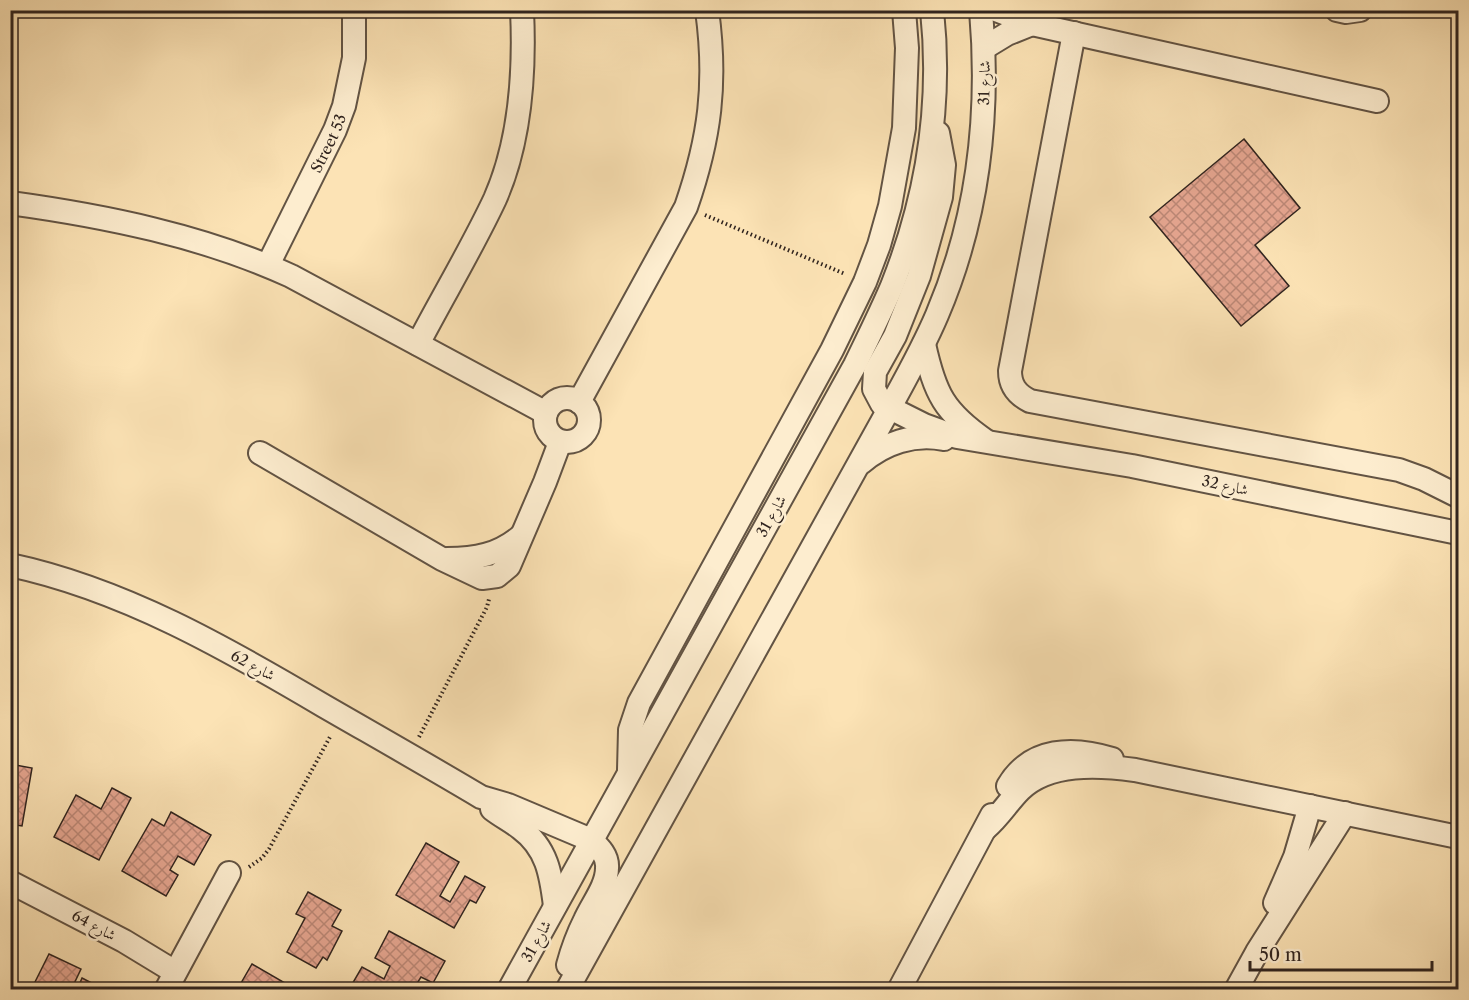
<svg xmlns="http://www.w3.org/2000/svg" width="1469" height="1000" viewBox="0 0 1469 1000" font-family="'Libre Caslon Text',Amiri,serif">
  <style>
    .building { fill: url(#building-cross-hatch); stroke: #30241f; stroke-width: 1.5 }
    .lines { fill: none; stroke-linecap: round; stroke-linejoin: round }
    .minor-casing { stroke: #635444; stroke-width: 26 }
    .path { stroke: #30241f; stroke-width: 4; stroke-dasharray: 1.5 3; stroke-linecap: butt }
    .minor { stroke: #fdedcf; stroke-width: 22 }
    .labels { text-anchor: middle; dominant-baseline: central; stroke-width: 5; stroke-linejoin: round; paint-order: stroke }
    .street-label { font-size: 15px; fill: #30241f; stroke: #fdedcf }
  </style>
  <defs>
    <pattern id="building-cross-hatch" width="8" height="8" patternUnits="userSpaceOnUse" patternTransform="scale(1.5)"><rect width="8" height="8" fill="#e7a792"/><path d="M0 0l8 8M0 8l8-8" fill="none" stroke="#bc8877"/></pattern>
  </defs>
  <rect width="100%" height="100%" fill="#fce3b5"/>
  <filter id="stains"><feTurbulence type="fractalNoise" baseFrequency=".00333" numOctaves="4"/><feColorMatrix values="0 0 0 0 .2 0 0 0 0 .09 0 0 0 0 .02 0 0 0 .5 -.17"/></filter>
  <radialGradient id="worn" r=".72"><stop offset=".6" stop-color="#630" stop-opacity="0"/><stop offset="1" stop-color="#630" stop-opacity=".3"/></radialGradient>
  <g class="building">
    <path d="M1244 139 1300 208 1255 245 1289 286 1241 326 1150 217Z"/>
    <path d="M10 764 32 768 22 826 10 824Z"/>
    <path d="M112 788 131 798 99 860 54 837 76 795 101 809Z"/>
    <path d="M171 812 211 835 194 865 178 856 170 870 178 875 166 896 122 871 152 819 164 826Z"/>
    <path d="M426 843 459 862 440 896 450 902 465 876 485 887 476 903 470 900 454 928 396 895Z"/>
    <path d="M308 892 341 910 332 926 342 931 327 960 323 957 316 968 287 952 305 918 296 914Z"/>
    <path d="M389 931 445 961 433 983 421 977 413 990H358L351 986 362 967 384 979 390 966 375 958Z"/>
    <path d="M49 954 81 969 71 990H31Z"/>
    <path d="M252 964 297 990H237Z"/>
    <path d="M82 978 105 990H77Z"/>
  </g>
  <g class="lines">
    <defs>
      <g id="minor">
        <path d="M996 10 1032 24 1377 101"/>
        <path d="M1337 10 1346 12 1360 10"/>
        <path d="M1074 33 1010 371C1010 385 1016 394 1030 401L1399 470 1424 479 1458 496"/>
        <path d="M984 48 1007 34 1032 24"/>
        <path d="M938 133 944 165 941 197 919 276 895 336 875 372 874 389 882 404 924 425 957 437 1132 466 1458 533"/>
        <path d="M10 203C105 216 204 236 291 276L546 413"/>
        <path id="s1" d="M268 265 335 130 344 106 354 58V10"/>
        <path d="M418 344C443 296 472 248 495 199 521 140 525 73 522 10"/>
        <path d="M924 344C935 394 944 412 986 441"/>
        <circle cx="567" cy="420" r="22"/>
        <path d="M579 402 686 207C710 138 717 83 707 10"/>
        <path d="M260 453 442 559 482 578 497 576 509 566 545 482 560 442"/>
        <path d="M861 463C884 443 914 433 944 439"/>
        <path d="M447 559C476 559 498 555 521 536"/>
        <path d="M10 565C123 589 226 648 324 706 376 736 429 766 481 797L508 805 591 840C600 848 608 856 607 868 607 886 592 904 585 920 578 934 572 950 568 965"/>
        <path d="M629 770 630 730 639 703 832 350 865 282 879 245 890 206 904 128 907 48 904 10"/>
        <path d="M1008 786C1031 747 1074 747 1112 759"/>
        <path d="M492 809C501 816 511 821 520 828 547 848 551 874 555 906"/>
        <path d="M986 828C999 817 1008 802 1020 790 1049 762 1098 765 1135 770L1458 837"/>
        <path d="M10 882 124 941 175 972"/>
        <path d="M1275 903 1295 857 1310 806"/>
        <path d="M166 990 229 873"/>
        <path d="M509 990 855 365C868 338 881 312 892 286 927 198 942 104 932 10"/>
        <path d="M567 990 889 409C906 378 923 348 937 315 978 219 990 114 981 10"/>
        <path d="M899 990 992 815"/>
        <path d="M1236 990 1257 952 1345 813"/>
      </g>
    </defs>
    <use href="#minor" class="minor-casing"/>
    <g class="path">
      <path d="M705 215 845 274"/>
      <path d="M419 737 487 607 489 599"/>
      <path d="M249 867 262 858 269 849 331 735"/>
    </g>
    <use href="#minor" class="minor"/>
  </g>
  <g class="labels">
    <g class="street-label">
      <text transform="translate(984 83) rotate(-89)">شارع 31</text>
      <text stroke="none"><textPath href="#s1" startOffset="136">Street 53</textPath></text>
      <text transform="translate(1225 485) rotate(12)">شارع 32</text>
      <text transform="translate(771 516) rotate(-61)">شارع 31</text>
      <text transform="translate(253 665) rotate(28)">شارع 62</text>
      <text transform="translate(94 925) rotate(28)">شارع 64</text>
      <text transform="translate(536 941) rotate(-61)">شارع 31</text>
    </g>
  </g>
  <rect width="1469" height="1000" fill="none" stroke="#fce3b5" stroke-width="36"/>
  <rect x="12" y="12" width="1445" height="976" fill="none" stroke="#30241f" stroke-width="3"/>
  <rect x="18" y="18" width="1433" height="964" fill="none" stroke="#30241f" stroke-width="1.5"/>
  <path d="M1250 961v9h182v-9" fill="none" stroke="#30241f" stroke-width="3"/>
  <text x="1259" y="961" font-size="18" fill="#30241f" stroke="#fdedcf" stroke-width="4.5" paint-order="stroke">50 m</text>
  <rect width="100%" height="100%" filter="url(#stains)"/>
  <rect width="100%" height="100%" fill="url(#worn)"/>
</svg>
